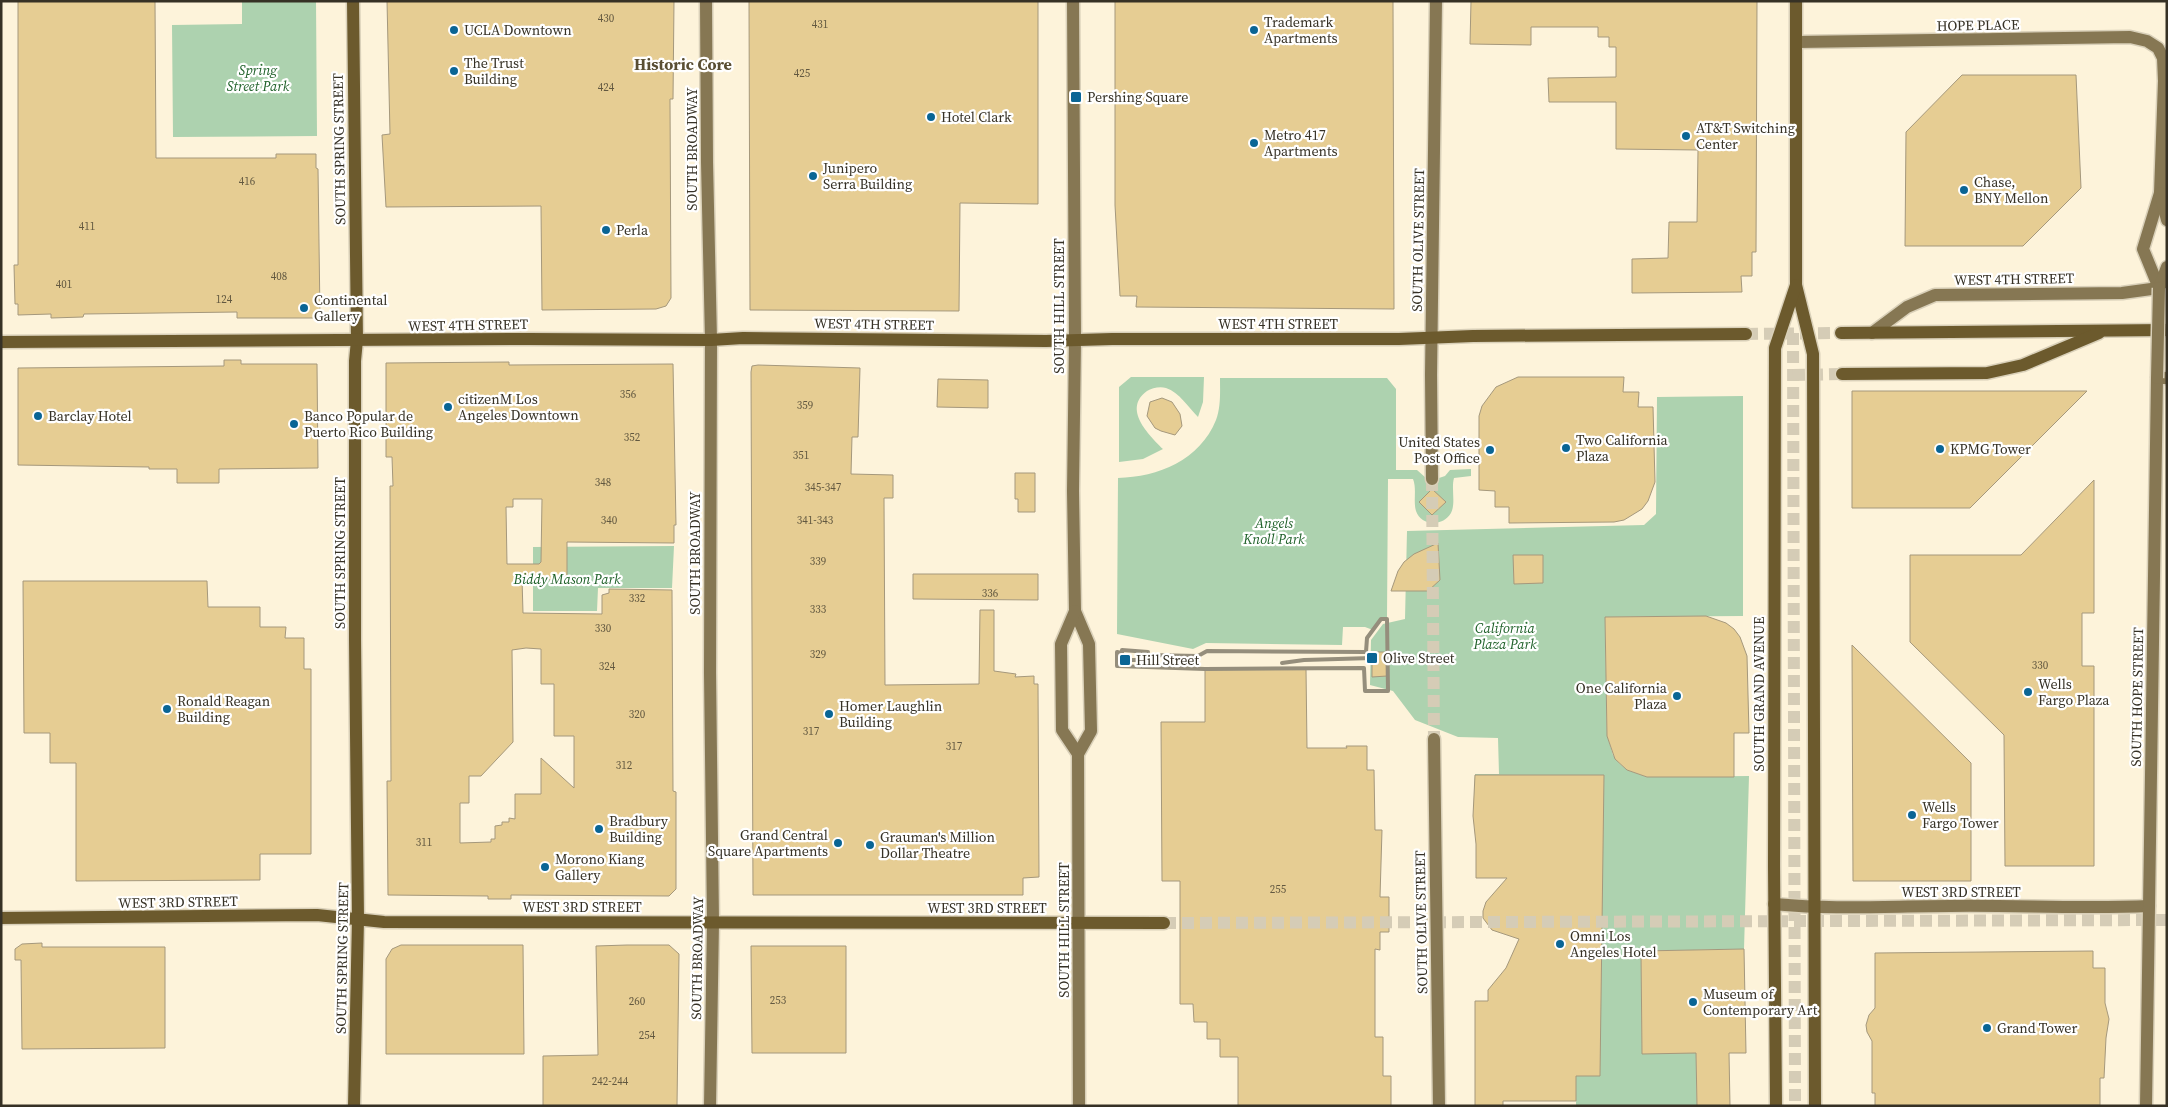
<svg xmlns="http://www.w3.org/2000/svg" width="2168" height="1107" viewBox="0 0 2168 1107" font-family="'Source Serif 4',serif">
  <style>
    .green { fill: #add2af }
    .building { fill: #e6cd93; stroke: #a5987c; fill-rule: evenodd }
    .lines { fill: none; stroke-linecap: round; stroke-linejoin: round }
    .secondary-tunnel { stroke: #d5ccb6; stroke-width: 12; stroke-dasharray: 12 6; stroke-linecap: butt }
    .primary-tunnel { stroke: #d5ccb6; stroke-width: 12; stroke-dasharray: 12 6; stroke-linecap: butt }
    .secondary-casing { stroke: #d9d0b9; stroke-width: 15 }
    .primary-casing { stroke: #d9d0b9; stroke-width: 15 }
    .secondary { stroke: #867753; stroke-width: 12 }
    .primary { stroke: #6c5a2d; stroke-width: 12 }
    .rail { stroke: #958e7c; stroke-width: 4 }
    .secondary-bridge-casing { stroke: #d9d0b9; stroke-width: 15; stroke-linecap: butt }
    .secondary-bridge { stroke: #867753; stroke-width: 12 }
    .poi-dot { fill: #0a6595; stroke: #fff; stroke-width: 2 }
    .labels { text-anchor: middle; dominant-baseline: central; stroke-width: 4.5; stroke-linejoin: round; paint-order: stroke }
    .number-label { font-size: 11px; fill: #625840 }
    .poi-label { font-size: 14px; fill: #363125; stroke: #fff; text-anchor: start }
    .street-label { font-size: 14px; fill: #363125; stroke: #fff }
    .park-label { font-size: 14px; font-style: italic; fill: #1f6129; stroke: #fff }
    .quarter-label { font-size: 16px; font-weight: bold; fill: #594e33; stroke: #fff }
  </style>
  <rect width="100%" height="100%" fill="#fdf3da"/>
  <g class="green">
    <path d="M242 1H316L317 136 173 137 172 25 242 24Z"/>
    <path d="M1131 377H1204L1203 402 1198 417C1189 408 1179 392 1166 388 1160 386 1152 388 1147 391 1122 409 1149 435 1163 449L1143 459 1119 462V387Z"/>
    <path d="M1220 378H1387L1396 389V470H1417L1426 478 1436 479 1445 476 1450 470 1471 469V476L1454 478C1451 489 1456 503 1451 513 1443 527 1421 526 1416 511 1413 501 1417 489 1413 479H1388L1387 619H1381L1373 630 1365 627H1343L1342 645 1206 643 1193 649 1117 634 1118 478C1158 477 1200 460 1216 420 1221 407 1220 391 1220 378Z"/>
    <path d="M1743 396V616L1605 617 1607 735 1613 755 1619 763 1627 770 1647 777 1749 776 1744 949 1641 951 1642 1053H1696L1697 1106H1576V1076L1600 1075V1053L1580 796H1474L1475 774H1499L1498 738 1458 737 1415 720 1393 691 1370 685 1371 640 1383 624 1405 619 1407 531 1644 525 1656 514 1657 397Z"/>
    <path d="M674 546 672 588H598L597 611H533V547Z"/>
  </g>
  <g class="building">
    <path d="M18 1H155L156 158H276V154H316V168L318 169 320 316 318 318H237V312L84 314 83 317 51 318V314L18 315V304H15L14 265H18Z"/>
    <path d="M387 1H674L673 99H670L671 298 666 306 656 309 542 310 541 206 386 207 382 135 390 134Z"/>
    <path d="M749 1H1038V204L960 203 959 311 750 310Z"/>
    <path d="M1115 1H1393L1394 309 1136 307 1137 296H1120L1115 205Z"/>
    <path d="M1471 1H1757L1756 252H1752V276H1741L1742 292 1632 293V259L1668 258 1669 222H1697L1698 150 1616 149V102H1549L1548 78 1616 77V47H1609V37H1598V27H1531V45L1470 44Z"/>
    <path d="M1962 75H2076L2081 188 2023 246H1905L1906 132Z"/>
    <path d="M224 360H241V364H317L318 468 219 469V483H177V469H149V467L18 465V368L224 366Z"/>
    <path d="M509 362V365L673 364 676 525H674V543L567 542V577L565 576V580L522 579 523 613 602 614V595L609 593V589L672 590 673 791 676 792V889L669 896 511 895V899H488V896L388 895 387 781H391L390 486H393L392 457H386V363ZM513 499H542L541 562 539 564H507L506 507H513ZM526 648 541 649V684H554V736H574V788L541 758V794H515V819L509 818V822H502V825L495 826V839H491V842L460 843V803H469V776H481L513 742 512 650Z"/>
    <path d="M758 365 860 368 858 437H852L851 474 893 475V498H884L885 685 979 684 980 610H994V671L1016 674 1015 677 1034 676V684H1038L1039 877 1023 878V895H753L751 372 752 366Z"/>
    <path d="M1518 377H1624L1623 392H1639L1638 407H1653L1655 482 1648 501 1642 509 1624 520 1614 522 1509 523V507H1495V491L1479 490V416L1482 406 1496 387Z"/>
    <path d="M938 379 988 380V408L937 407Z"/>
    <path d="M1852 391H2087L1970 508H1852Z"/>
    <path d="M1162 398 1172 402 1180 414 1182 426 1175 435 1161 431 1155 428 1147 416 1150 402Z"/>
    <path d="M1015 473H1035V512H1018V499H1015Z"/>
    <path d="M2094 480V613H2082V666H2094V866H2005L2004 735 1910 642V555H2021Z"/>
    <path d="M1432 489 1446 502 1432 515 1419 502Z"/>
    <path d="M1438 543 1440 580 1428 591H1391L1398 571 1404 562 1414 554Z"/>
    <path d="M1513 555H1543V583L1514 584Z"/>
    <path d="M913 574H1038V600L913 599Z"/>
    <path d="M23 581H207L208 607H260V627H286L285 638H304V669H311V854H260V880L76 881V763H50V733H24Z"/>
    <path d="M1706 616 1726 623 1734 629 1740 637 1747 656 1749 733H1734V777H1647L1627 770 1615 759 1607 736 1605 617Z"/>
    <path d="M1852 645 1971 763V881H1853Z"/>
    <path d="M1372 652H1387V676L1372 677Z"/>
    <path d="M1205 669H1306L1307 748H1347L1346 746H1367V770H1374L1375 830H1382L1380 897H1389V932H1380V950L1375 949V1037H1383V1076H1391V1106H1238V1057H1220V1039H1207V1022H1194L1193 1004H1180V881H1162L1161 722H1205Z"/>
    <path d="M1475 775H1604L1600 1076H1576V1101H1503V1106H1475V1001H1488V990L1506 968 1519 939 1492 930 1483 918V911L1486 902 1507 878H1476V844L1473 816Z"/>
    <path d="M42 943V947H165V1048L22 1049 21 960H15V949L22 944Z"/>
    <path d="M401 945H523L524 1054H386V959L392 949Z"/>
    <path d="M627 945H669L679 954 677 1106H543V1056L598 1055 596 946Z"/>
    <path d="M751 946H846V1053H752Z"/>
    <path d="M1744 949 1746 1053H1729L1730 1106H1697L1696 1053 1642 1054 1641 951Z"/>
    <path d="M2093 951V968H2105V1003L2109 1019 2106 1038 2104 1078H2100V1105L1875 1106V1093H1872V1041L1867 1032 1866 1025 1869 1015 1875 1008V953Z"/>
  </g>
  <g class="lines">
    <g class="secondary-tunnel">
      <path d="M1793 333 1795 1106"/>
      <path d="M1432 479 1434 739"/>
    </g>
    <g class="primary-tunnel">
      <path d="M1746 334 1841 333"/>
      <path d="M1793 375 1842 374"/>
      <path d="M1164 923 2167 920"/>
    </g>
    <defs>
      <g id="secondary">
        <path d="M706 1 707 162 711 340 710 673 713 922 710 1106"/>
        <path d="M1073 1 1075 340 1073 491 1075 611 1089 644 1091 731 1078 754 1079 1106"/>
        <path d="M1797 42 2130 37 2147 41 2158 48 2163 58 2164 81 2160 193 2143 249 2159 288"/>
        <path d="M2160 193 2167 220"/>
        <path d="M2159 288 2167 267"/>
        <path d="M1872 333 1907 307 1935 295 2122 293 2166 287"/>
        <path d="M1432 479 1431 375 1436 1"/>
        <path d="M1075 611 1061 644 1062 730 1078 754"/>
        <path d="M1434 739 1439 1106"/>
        <path d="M1774 904C1833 910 1891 906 1950 906 2016 905 2082 909 2149 906"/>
        <path d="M2146 1106 2157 378H2167"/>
      </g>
      <g id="primary">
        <path d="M353 1 357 340 355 361V640L358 919 354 1106"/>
        <path d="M1796 1V285L1813 354 1815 1106"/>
        <path d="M1841 333 2167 330"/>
        <path d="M1 342 529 339 711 340 743 338 1046 341 1112 339H1399L1473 336 1746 334"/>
        <path d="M1842 374 1987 373 2023 365 2099 333"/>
        <path d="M1 918 317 915 384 922 1164 923"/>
        <path d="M1776 1106 1774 866 1775 348 1796 285"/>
      </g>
    </defs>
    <use href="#secondary" class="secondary-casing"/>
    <use href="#primary" class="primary-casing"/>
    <use href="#secondary" class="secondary"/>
    <use href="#primary" class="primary"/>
    <g class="rail">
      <path d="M1381 619H1387L1388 691H1365L1364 668 1205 669 1117 666V652L1122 653V650L1148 652V655L1198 656 1207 651 1366 652 1367 638Z"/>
      <path d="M1125 660H1155"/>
      <path d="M1282 663 1304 660 1372 658"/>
    </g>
    <defs>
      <path id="secondary-bridge" d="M2157 378 2159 288"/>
    </defs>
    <use href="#secondary-bridge" class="secondary-bridge-casing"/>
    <use href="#secondary-bridge" class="secondary-bridge"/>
  </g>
  <g class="poi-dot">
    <circle cx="454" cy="30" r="5"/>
    <circle cx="1254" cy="30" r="5"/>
    <circle cx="454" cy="71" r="5"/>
    <rect x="1070" y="91" width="12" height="12" rx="2.5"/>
    <circle cx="931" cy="117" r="5"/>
    <circle cx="1686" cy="136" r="5"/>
    <circle cx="1254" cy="143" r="5"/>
    <circle cx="813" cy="176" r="5"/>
    <circle cx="1964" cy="190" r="5"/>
    <circle cx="606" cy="230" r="5"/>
    <circle cx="304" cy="308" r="5"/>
    <circle cx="448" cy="407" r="5"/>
    <circle cx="38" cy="416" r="5"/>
    <circle cx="294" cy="424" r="5"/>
    <circle cx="1566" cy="448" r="5"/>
    <circle cx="1940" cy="449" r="5"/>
    <circle cx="1490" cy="450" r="5"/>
    <rect x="1366" y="652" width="12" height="12" rx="2.5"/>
    <rect x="1119" y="654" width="12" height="12" rx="2.5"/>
    <circle cx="2028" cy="692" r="5"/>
    <circle cx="1677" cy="696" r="5"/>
    <circle cx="167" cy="709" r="5"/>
    <circle cx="829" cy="714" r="5"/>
    <circle cx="1912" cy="815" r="5"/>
    <circle cx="599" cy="829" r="5"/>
    <circle cx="838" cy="843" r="5"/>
    <circle cx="870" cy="845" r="5"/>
    <circle cx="545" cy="867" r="5"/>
    <circle cx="1560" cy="944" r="5"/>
    <circle cx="1693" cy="1002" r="5"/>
    <circle cx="1987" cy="1028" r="5"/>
  </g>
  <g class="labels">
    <g class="number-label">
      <text x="606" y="18">430</text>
      <text x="820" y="24">431</text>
      <text x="802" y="73">425</text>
      <text x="606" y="87">424</text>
      <text x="247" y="181">416</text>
      <text x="87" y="226">411</text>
      <text x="279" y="276">408</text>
      <text x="64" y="284">401</text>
      <text x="224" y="299">124</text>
      <text x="628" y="394">356</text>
      <text x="805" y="405">359</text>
      <text x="632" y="437">352</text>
      <text x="801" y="455">351</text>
      <text x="603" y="482">348</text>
      <text x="823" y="487">345-347</text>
      <text x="609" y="520">340</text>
      <text x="815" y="520">341-343</text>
      <text x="818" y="561">339</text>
      <text x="990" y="593">336</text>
      <text x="637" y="598">332</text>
      <text x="818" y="609">333</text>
      <text x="603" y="628">330</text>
      <text x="818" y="654">329</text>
      <text x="2040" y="665">330</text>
      <text x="607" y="666">324</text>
      <text x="637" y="714">320</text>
      <text x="811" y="731">317</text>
      <text x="954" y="746">317</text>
      <text x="624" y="765">312</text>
      <text x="424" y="842">311</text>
      <text x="1278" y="889">255</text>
      <text x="778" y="1000">253</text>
      <text x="637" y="1001">260</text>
      <text x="647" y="1035">254</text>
      <text x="610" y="1081">242-244</text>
    </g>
    <g class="poi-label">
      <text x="1264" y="22">Trademark<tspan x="1264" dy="16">Apartments</tspan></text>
      <text x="464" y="30">UCLA Downtown</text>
      <text x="464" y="63">The Trust<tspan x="464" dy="16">Building</tspan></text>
      <text x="1087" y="97">Pershing Square</text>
      <text x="941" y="117">Hotel Clark</text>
      <text x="1696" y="128">AT&amp;T Switching<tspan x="1696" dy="16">Center</tspan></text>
      <text x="1264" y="135">Metro 417<tspan x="1264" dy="16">Apartments</tspan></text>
      <text x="823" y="168">Junipero<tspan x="823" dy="16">Serra Building</tspan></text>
      <text x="1974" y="182">Chase,<tspan x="1974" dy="16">BNY Mellon</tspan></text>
      <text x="616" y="230">Perla</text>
      <text x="314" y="300">Continental<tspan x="314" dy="16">Gallery</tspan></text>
      <text x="458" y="399">citizenM Los<tspan x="458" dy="16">Angeles Downtown</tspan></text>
      <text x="48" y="416">Barclay Hotel</text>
      <text x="304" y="416">Banco Popular de<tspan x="304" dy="16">Puerto Rico Building</tspan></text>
      <text x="1576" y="440">Two California<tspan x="1576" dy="16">Plaza</tspan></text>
      <text x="1480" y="442" text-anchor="end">United States<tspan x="1480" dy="16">Post Office</tspan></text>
      <text x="1950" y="449">KPMG Tower</text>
      <text x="1383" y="658">Olive Street</text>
      <text x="1136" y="660">Hill Street</text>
      <text x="2038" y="684">Wells<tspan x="2038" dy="16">Fargo Plaza</tspan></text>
      <text x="1667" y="688" text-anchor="end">One California<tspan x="1667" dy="16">Plaza</tspan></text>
      <text x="177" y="701">Ronald Reagan<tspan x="177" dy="16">Building</tspan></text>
      <text x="839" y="706">Homer Laughlin<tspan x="839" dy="16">Building</tspan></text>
      <text x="1922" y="807">Wells<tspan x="1922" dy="16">Fargo Tower</tspan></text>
      <text x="609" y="821">Bradbury<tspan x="609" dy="16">Building</tspan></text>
      <text x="828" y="835" text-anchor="end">Grand Central<tspan x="828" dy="16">Square Apartments</tspan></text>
      <text x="880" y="837">Grauman's Million<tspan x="880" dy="16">Dollar Theatre</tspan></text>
      <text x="555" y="859">Morono Kiang<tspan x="555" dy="16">Gallery</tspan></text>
      <text x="1570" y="936">Omni Los<tspan x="1570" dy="16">Angeles Hotel</tspan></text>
      <text x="1703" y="994">Museum of<tspan x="1703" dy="16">Contemporary Art</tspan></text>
      <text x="1997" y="1028">Grand Tower</text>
    </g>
    <g class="street-label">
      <text transform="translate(1978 25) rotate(-1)">HOPE PLACE</text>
      <text transform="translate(339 149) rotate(-91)">SOUTH SPRING STREET</text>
      <text transform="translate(692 149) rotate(-90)">SOUTH BROADWAY</text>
      <text transform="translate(1418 240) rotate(-89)">SOUTH OLIVE STREET</text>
      <text transform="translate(2014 279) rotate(-1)">WEST 4TH STREET</text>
      <text transform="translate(1059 306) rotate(-90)">SOUTH HILL STREET</text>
      <text transform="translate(874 324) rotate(1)">WEST 4TH STREET</text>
      <text x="1278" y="324">WEST 4TH STREET</text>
      <text transform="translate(468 325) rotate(-1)">WEST 4TH STREET</text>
      <text transform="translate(340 553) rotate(-90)">SOUTH SPRING STREET</text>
      <text transform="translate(695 553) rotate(-90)">SOUTH BROADWAY</text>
      <text transform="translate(1759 694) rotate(-90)">SOUTH GRAND AVENUE</text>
      <text transform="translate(2137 697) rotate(-89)">SOUTH HOPE STREET</text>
      <text x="1961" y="892">WEST 3RD STREET</text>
      <text transform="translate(178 902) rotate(-1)">WEST 3RD STREET</text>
      <text x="582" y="907">WEST 3RD STREET</text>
      <text x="987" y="908">WEST 3RD STREET</text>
      <text transform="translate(1421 922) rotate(-91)">SOUTH OLIVE STREET</text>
      <text transform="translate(1064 930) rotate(-90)">SOUTH HILL STREET</text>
      <text transform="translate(342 958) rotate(-89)">SOUTH SPRING STREET</text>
      <text transform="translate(697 958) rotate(-89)">SOUTH BROADWAY</text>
    </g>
    <g class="park-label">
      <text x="258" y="70">Spring<tspan x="258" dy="16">Street Park</tspan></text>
      <text x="1274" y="523">Angels<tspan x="1274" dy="16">Knoll Park</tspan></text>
      <text x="567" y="579">Biddy Mason Park</text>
      <text x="1505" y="628">California<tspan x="1505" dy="16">Plaza Park</tspan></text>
    </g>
    <g class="quarter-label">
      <text x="683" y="64">Historic Core</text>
    </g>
  </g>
  <rect width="2168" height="1107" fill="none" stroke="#363125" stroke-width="5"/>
</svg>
